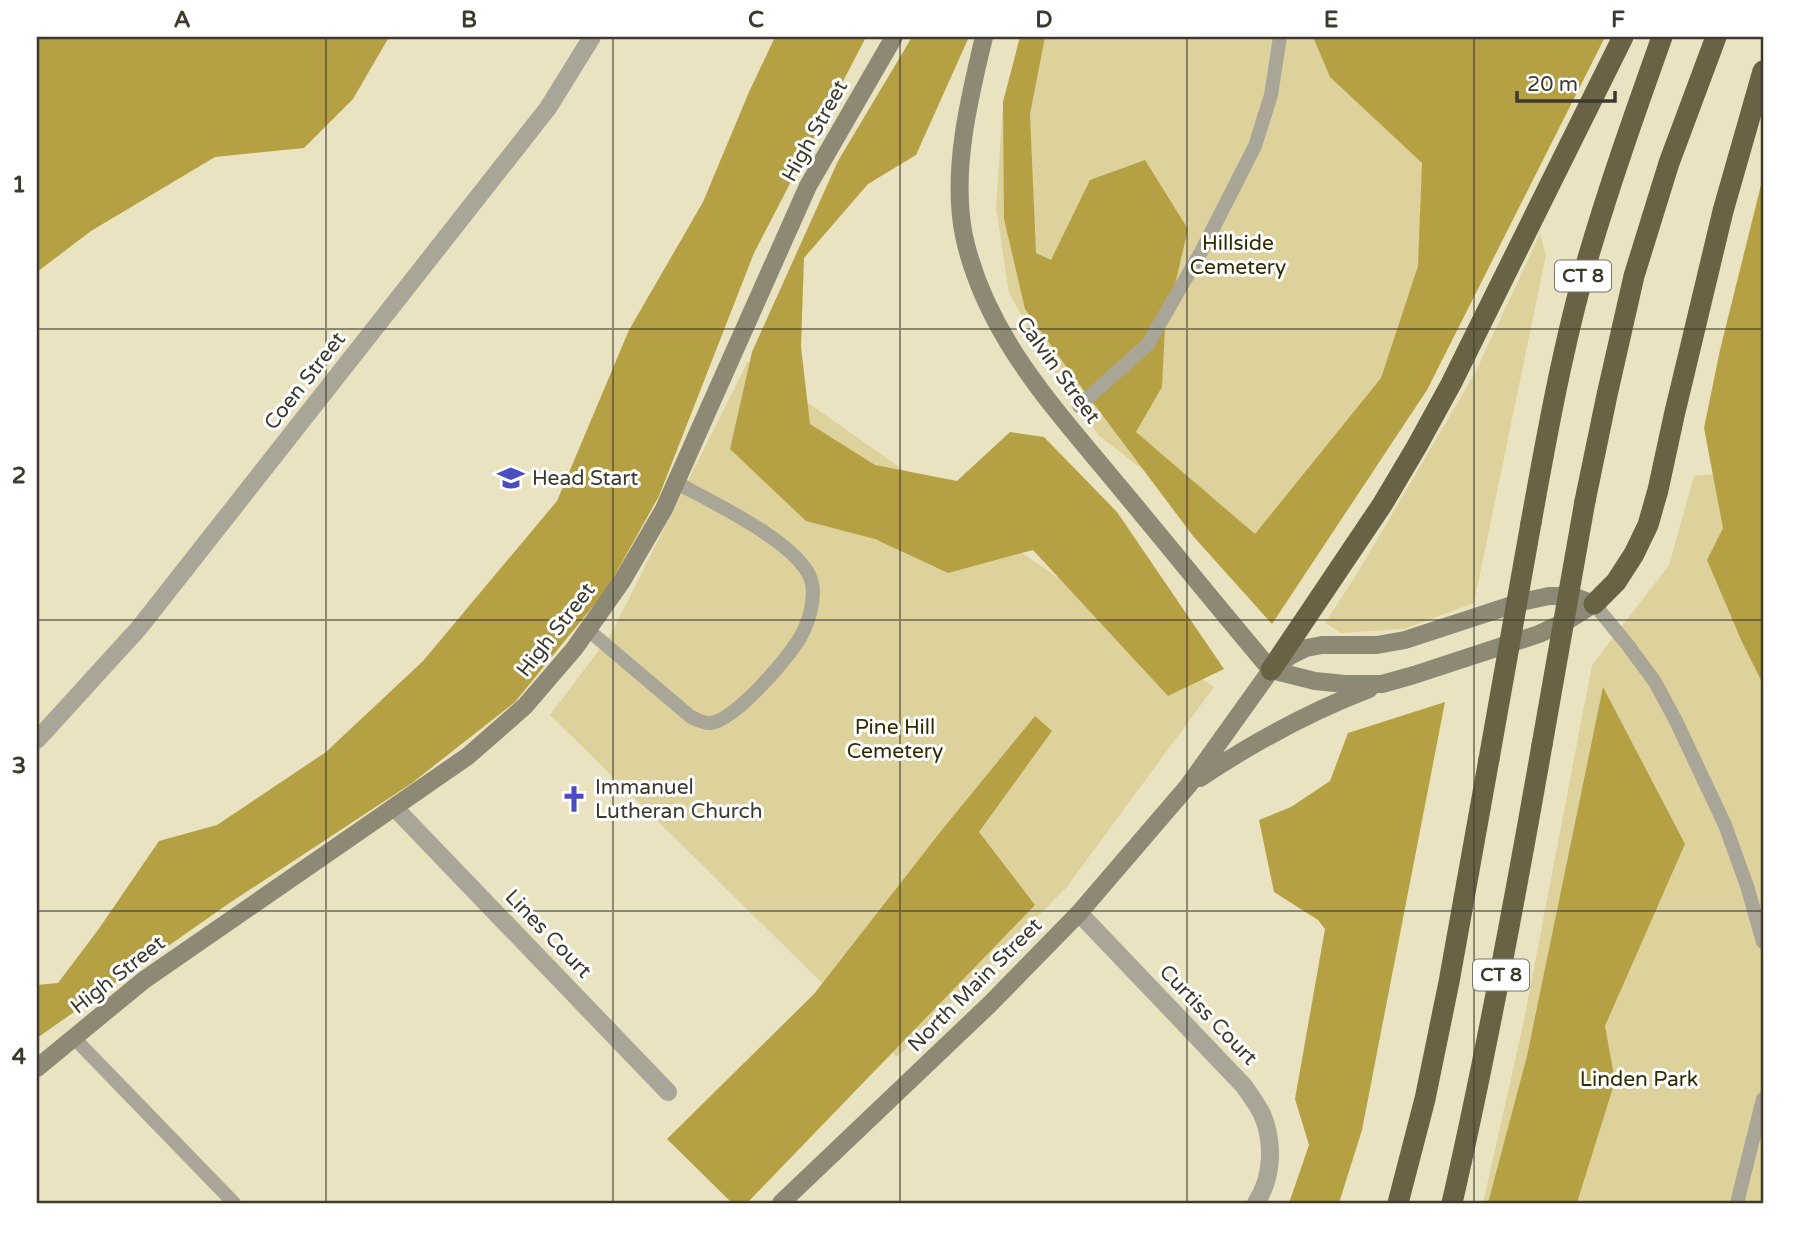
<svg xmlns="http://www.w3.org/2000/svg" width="1800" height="1240" viewBox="0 0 1800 1240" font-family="'Varela Round',sans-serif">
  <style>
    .green { fill: #ded29c }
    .forest { fill: #b5a143 }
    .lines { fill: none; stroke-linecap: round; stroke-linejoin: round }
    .lane { stroke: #a9a698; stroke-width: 14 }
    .street { stroke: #a9a698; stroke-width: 18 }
    .secondary { stroke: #8d8974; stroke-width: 18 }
    .highway { stroke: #696245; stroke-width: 21 }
    .highway-bridge { stroke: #696245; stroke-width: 21 }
    .grid { fill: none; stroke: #3d3a2d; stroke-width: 2; stroke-opacity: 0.55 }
    .labels { text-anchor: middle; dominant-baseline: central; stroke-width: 6; stroke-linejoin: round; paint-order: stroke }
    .shield { fill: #fff; stroke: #77756c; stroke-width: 2 }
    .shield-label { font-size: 19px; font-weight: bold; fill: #3d3a2d }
    .street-label { font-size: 21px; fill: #3d3a2d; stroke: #fff }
    .park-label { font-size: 21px; fill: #312900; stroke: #fff }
    .poi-label { font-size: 21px; fill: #3d3a2d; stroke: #fff; text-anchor: start }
    .neatline { fill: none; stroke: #3d3a2d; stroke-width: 2.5 }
    .grid-label { font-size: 23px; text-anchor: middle; font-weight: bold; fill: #3d3a2d }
  </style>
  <rect width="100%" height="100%" fill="#eae3c1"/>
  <g class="green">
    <path d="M1020 37H1591L1295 586 1099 436 1053 370 1009 293 996 208 1003 102Z"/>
    <path d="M1540 234 1546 255 1474 603 1404 629 1341 633 1325 623 1358 572 1475 373Z"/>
    <path d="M748 361 1214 687 1066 888 897 1057 550 715 611 634Z"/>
    <path d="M1742 471 1763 484V1203H1483L1523 1025 1592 665 1669 565 1694 476Z"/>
  </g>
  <g class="forest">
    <path d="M37 37H389L353 99 304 148 215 157 91 231 37 272Z"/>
    <path d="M775 37H866L754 253 659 496 607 589 515 702 412 783 228 904 37 1038V985L58 983 98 930 159 841 217 825 326 752 423 661 557 501 629 330 703 202 749 92Z"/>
    <path d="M912 37H969L916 155 868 184 804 258 801 347 810 424 875 465 957 481 1010 432 1044 437 1117 512 1224 669 1168 696 1033 550 948 573 875 539 806 521 730 449 752 352 838 161Z"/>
    <path d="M1020 37H1045L1030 114 1036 253 1051 260 1090 180 1145 160 1188 229 1165 327 1162 387 1136 432 1255 534 1381 378 1418 266 1422 163 1330 77 1313 37H1605L1427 390 1272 624 1193 536 1073 376 1025 309 1004 219 1003 102Z"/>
    <path d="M1763 177V684L1742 642 1707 560 1723 528 1704 428 1720 350Z"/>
    <path d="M1603 687 1685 844 1605 1026 1615 1081 1577 1203H1488L1527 1056Z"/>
    <path d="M1445 702 1362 1130 1339 1203H1289L1309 1145 1295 1099 1325 929 1318 920 1274 892 1259 820 1291 807 1330 781 1348 733Z"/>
    <path d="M1035 716 1052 731 979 832 1035 905 747 1203H732L667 1139 814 994 941 831Z"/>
  </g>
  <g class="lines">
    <g class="lane">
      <path d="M1079 406 1148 344 1201 252 1255 146 1271 95 1280 37"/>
      <path d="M1594 604 1627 644 1655 682 1676 721 1725 825 1747 886 1763 942"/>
      <path d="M587 629 691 717C698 720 704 724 711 723 736 719 791 656 802 634 810 619 817 593 810 577 795 541 710 501 675 482"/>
      <path d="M74 1038 234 1203"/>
      <path d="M1737 1203 1763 1099"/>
    </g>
    <g class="street">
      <path d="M37 740 139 628 548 108 592 37"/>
      <path d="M394 807 668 1092"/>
      <path d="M1079 913 1244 1086C1250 1095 1257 1104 1262 1114 1274 1142 1273 1177 1256 1203"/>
    </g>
    <g class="secondary">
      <path d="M984 37C969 99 951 172 964 236 986 338 1059 413 1122 490 1172 550 1221 611 1271 670"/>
      <path d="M1271 670 1315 681 1345 684H1382L1414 675 1539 634 1567 621 1594 604"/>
      <path d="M1200 778C1254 742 1309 712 1369 689"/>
      <path d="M37 1068 144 980 468 756 525 706 574 649 622 581 664 509 808 186 894 37"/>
      <path d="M781 1203 990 1004 1079 913 1188 786 1271 670 1290 656 1306 648 1322 645H1377L1405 640 1521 602 1549 596H1572L1594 604"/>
    </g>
    <g class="highway">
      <path d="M1585 501 1607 395 1634 276 1669 163 1716 37"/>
      <path d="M1531 523C1547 434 1563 345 1588 258 1610 183 1636 110 1662 37"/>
      <path d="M1594 604 1616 582 1634 554 1648 525 1658 490 1674 416 1723 211 1763 71"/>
      <path d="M1271 670 1382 505 1417 446 1451 384 1623 37"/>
      <path d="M1398 1203 1425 1099 1449 982 1489 759"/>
      <path d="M1452 1203C1487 1051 1515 899 1542 745"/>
    </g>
    <g class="highway-bridge">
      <path d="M1542 745 1585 501"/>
      <path d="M1489 759 1531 523"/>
    </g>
  </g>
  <path class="grid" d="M326 37V1203M613 37V1203M900 37V1203M1187 37V1203M1474 37V1203M37 329H1763M37 620H1763M37 911H1763"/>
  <defs>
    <symbol id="school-bare" viewBox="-9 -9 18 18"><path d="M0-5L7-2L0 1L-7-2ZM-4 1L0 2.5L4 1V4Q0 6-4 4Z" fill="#4c4cc2" stroke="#fff" stroke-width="2.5" paint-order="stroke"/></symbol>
    <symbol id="church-bare" viewBox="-9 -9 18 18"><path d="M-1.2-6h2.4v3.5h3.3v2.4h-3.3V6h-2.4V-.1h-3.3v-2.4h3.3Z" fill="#4c4cc2" stroke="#fff" stroke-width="2.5" paint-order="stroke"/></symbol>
  </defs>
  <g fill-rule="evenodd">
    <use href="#school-bare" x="492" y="459" width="38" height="38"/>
    <use href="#church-bare" x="555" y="780" width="38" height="38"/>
  </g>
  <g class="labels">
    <g class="shield">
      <rect x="1555" y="260.5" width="56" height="31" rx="5"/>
      <rect x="1473" y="959.5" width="56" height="31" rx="5"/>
    </g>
    <g class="shield-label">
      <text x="1583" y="276">CT 8</text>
      <text x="1501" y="975">CT 8</text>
    </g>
    <g class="street-label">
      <text transform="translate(815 131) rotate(-61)">High Street</text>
      <text transform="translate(1058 370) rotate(54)">Calvin Street</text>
      <text transform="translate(305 381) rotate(-52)">Coen Street</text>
      <text transform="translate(556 630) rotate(-52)">High Street</text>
      <text transform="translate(548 934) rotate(46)">Lines Court</text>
      <text transform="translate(118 975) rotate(-38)">High Street</text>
      <text transform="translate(975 985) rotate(-45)">North Main Street</text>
      <text transform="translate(1208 1015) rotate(46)">Curtiss Court</text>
    </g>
    <g class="park-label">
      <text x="1238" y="243">Hillside<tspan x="1238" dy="24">Cemetery</tspan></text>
      <text x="895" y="727">Pine Hill<tspan x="895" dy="24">Cemetery</tspan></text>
      <text x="1639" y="1079">Linden Park</text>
    </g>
    <g class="poi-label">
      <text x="532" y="478">Head Start</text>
      <text x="595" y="787">Immanuel<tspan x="595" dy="24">Lutheran Church</tspan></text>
    </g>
  </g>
  <rect width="1800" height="1240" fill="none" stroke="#ffffff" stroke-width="77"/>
  <path d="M1517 91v10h98v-10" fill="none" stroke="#3d3a2d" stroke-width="3.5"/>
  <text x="1527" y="91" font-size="21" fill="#3d3a2d" stroke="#ffffff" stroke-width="5" paint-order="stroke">20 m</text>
  <rect x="38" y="38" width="1724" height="1164" class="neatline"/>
  <g class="grid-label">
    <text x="182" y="27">A</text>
    <text x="469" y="27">B</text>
    <text x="756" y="27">C</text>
    <text x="1044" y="27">D</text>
    <text x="1331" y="27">E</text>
    <text x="1618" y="27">F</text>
    <text x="19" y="192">1</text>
    <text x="19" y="483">2</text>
    <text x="19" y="773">3</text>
    <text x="19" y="1064">4</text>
  </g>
</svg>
